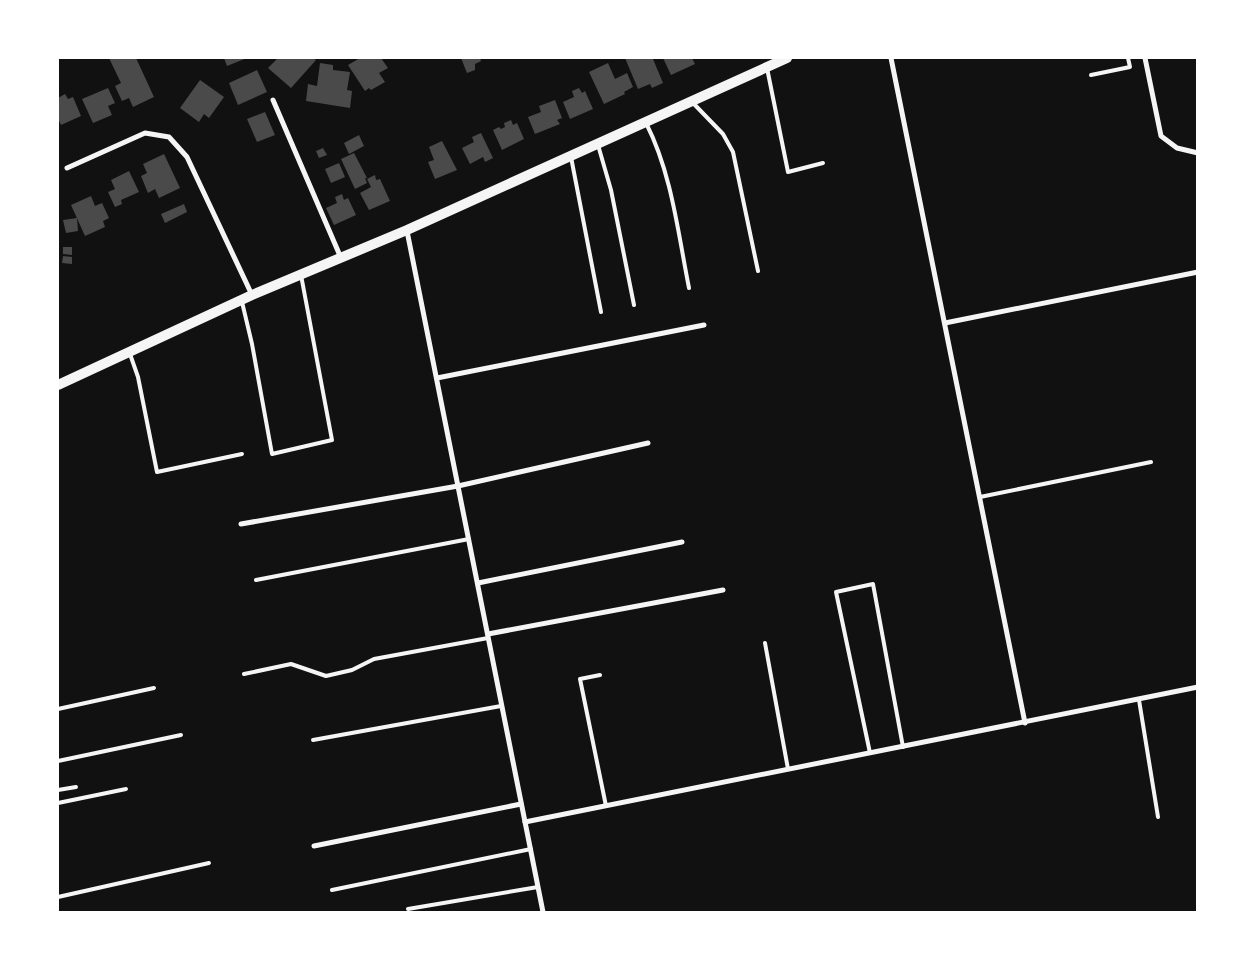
<svg xmlns="http://www.w3.org/2000/svg" width="1255" height="970" viewBox="0 0 1255 970" font-family="Literata,serif">
  <style>
    .building { fill: #4a4a4a }
    .lines { fill: none; stroke-linecap: round; stroke-linejoin: round }
    .service { stroke: #f5f5f5; stroke-width: 4 }
    .minor { stroke: #f5f5f5; stroke-width: 5 }
    .secondary { stroke: #f5f5f5; stroke-width: 10 }
  </style>
  <rect width="100%" height="100%" fill="#111"/>
  <g class="building">
    <path d="M109 58H136L154 97 133 107 129 98 122 101 115 86 121 83Z"/>
    <path d="M224 58H247L227 66Z"/>
    <path d="M278 58H313L316 60 291 88 268 68Z"/>
    <path d="M360 58H381L388 68 379 73 385 82 371 90 369 88 365 91 348 65Z"/>
    <path d="M461 58H480L481 61 475 64V70L467 73Z"/>
    <path d="M625 58 653 59 663 83 652 88 650 84 638 89Z"/>
    <path d="M663 58H692L695 64 671 75Z"/>
    <path d="M320 63 333 65V70L350 72 347 90 352 91 350 108 306 101 308 84 317 86Z"/>
    <path d="M608 63 615 79 627 73 633 87 624 92 625 94 604 104 589 72Z"/>
    <path d="M257 70 267 92 238 105 229 83Z"/>
    <path d="M200 80 224 97 209 118 204 114 199 122 180 108Z"/>
    <path d="M108 88 115 103 108 106 112 115 93 123 82 99Z"/>
    <path d="M579 88 582 93 585 91 593 109 570 119 563 102 574 97 572 91Z"/>
    <path d="M65 94 68 99 73 97 81 116 61 125 58 119V98Z"/>
    <path d="M555 100 562 118 557 120 560 124 535 134 528 117 541 112 539 106Z"/>
    <path d="M265 112 275 135 257 142 247 119Z"/>
    <path d="M511 120 513 125 517 123 524 139 502 150 493 130 499 127 501 129 505 127 504 123Z"/>
    <path d="M481 133 493 158 485 162 483 157 470 164 462 148 474 142 472 137Z"/>
    <path d="M359 135 364 146 349 154 344 143Z"/>
    <path d="M442 141 457 170 435 179 428 162 434 160 429 147Z"/>
    <path d="M323 148 327 155 319 158 316 151Z"/>
    <path d="M354 153 367 178H365L367 183 355 189 341 159Z"/>
    <path d="M164 154 180 188 159 198 155 189 148 193 141 176 147 173 143 164Z"/>
    <path d="M339 163 345 177 331 183 325 169Z"/>
    <path d="M129 171 139 192 121 200 122 204 115 207 108 192 115 189 111 180Z"/>
    <path d="M375 175 376 180 380 179 390 201 369 210 360 193 371 187 367 179Z"/>
    <path d="M342 194 344 200 348 198 356 215 334 225 326 208 337 203 335 197Z"/>
    <path d="M91 196 95 206 102 203 109 218 103 221 105 227 85 236 71 205Z"/>
    <path d="M184 204 187 212 165 223 161 214Z"/>
    <path d="M77 218 78 231 66 233 63 220Z"/>
    <path d="M63 247H72V255L63 254Z"/>
    <path d="M63 256 72 257V264L62 263Z"/>
  </g>
  <g class="lines">
    <g class="service">
      <path d="M767 68 788 172 823 163"/>
      <path d="M1091 75 1130 67 1128 58"/>
      <path d="M693 103 723 134 733 152 758 271"/>
      <path d="M646 123C672 174 678 233 689 288"/>
      <path d="M598 145 611 190 634 305"/>
      <path d="M571 157 601 312"/>
      <path d="M242 302 252 344 272 454 332 440 301 275"/>
      <path d="M130 354 138 377 157 472 242 454"/>
      <path d="M980 497 1151 462"/>
      <path d="M256 580 469 539"/>
      <path d="M765 643 788 769"/>
      <path d="M244 674 291 664 326 676 352 670 374 659 488 638"/>
      <path d="M600 675 580 679 606 806"/>
      <path d="M1139 700 1158 817"/>
      <path d="M58 709 154 688"/>
      <path d="M313 740 501 706"/>
      <path d="M870 753 836 592 873 584 903 747"/>
      <path d="M58 761 181 735"/>
      <path d="M58 790 76 787"/>
      <path d="M58 803 126 789"/>
      <path d="M332 890 531 849"/>
      <path d="M58 897 209 863"/>
      <path d="M408 909 538 887"/>
    </g>
    <g class="minor">
      <path d="M891 58 1025 723"/>
      <path d="M1145 58 1161 136 1177 148 1198 153"/>
      <path d="M273 100 341 258"/>
      <path d="M67 168 145 133 169 137 187 157 252 295"/>
      <path d="M407 231 543 912"/>
      <path d="M945 323 1198 272"/>
      <path d="M437 378 704 325"/>
      <path d="M241 524 458 486 648 443"/>
      <path d="M478 583 682 542"/>
      <path d="M488 634 723 590"/>
      <path d="M525 822 1198 687"/>
      <path d="M314 846 521 804"/>
    </g>
    <path class="secondary" d="M58 385 252 295 407 230 787 58"/>
  </g>
  <rect width="1255" height="970" fill="none" stroke="#ffffff" stroke-width="118"/>
</svg>
